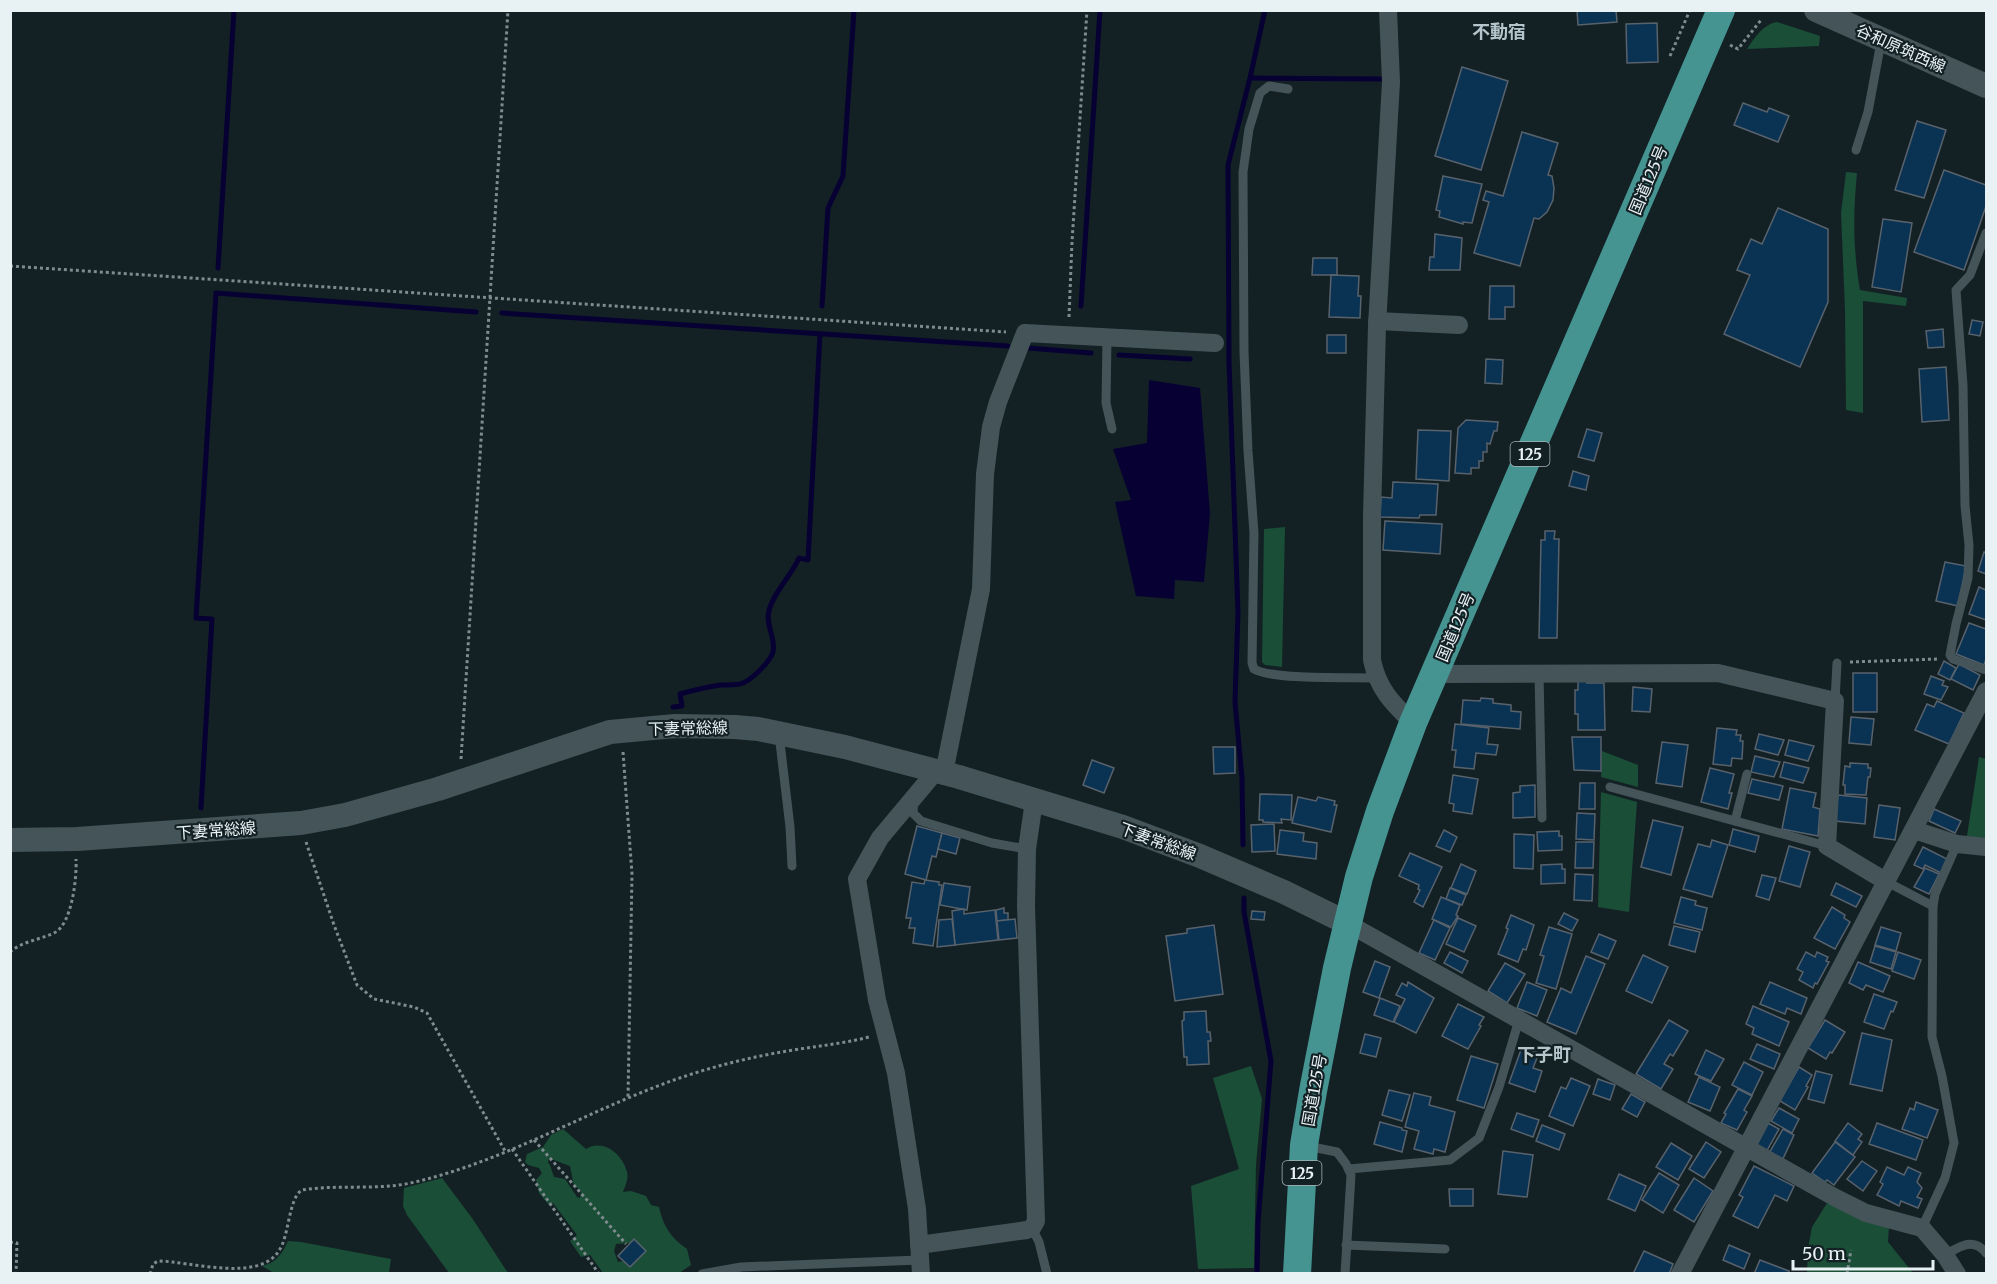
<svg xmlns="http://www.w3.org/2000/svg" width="1997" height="1284" viewBox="0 0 1997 1284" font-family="Merriweather,'Noto Sans JP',serif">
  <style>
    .green { fill: #1a4e37; fill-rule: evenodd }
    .water { fill: #070032 }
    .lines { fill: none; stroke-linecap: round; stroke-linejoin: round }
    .stream { stroke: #070032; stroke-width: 5 }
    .building { fill: #0a3253; stroke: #58626c; stroke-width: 1.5 }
    .path { stroke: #7f8b8e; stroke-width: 3; stroke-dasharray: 3 3; stroke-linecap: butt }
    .service { stroke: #455459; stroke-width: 9 }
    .minor { stroke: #455459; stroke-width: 18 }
    .secondary { stroke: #455459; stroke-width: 24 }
    .trunk { stroke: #469491; stroke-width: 28 }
    .labels { text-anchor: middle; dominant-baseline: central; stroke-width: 4.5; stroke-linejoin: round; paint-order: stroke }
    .shield { fill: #132125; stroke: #a8b3b6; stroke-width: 1.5 }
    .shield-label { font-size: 15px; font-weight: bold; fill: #e8f1f4 }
    .street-label { font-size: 16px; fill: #e8f1f4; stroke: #132125 }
    .neighbourhood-label { font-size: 18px; font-weight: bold; fill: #b4c5cb; stroke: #132125 }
  </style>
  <rect width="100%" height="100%" fill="#132125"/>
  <g class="green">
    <path d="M1777 22 1820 36 1819 46 1747 49C1754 39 1763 24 1777 22Z"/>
    <path d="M1846 172 1857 173C1853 214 1853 249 1860 290L1907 298 1906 306 1863 301V413L1846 410 1845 310 1841 213Z"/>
    <path d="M1285 527 1282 667 1265 665 1262 662 1264 529Z"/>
    <path d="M1602 751 1638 765V787L1601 777Z"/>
    <path d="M1979 757 1986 759V840L1967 836Z"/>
    <path d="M1601 792 1637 802 1629 912 1598 907Z"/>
    <path d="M1251 1066 1262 1099 1256 1164 1254 1268 1198 1269 1191 1186 1239 1169 1213 1078Z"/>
    <path d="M563 1129 586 1149C604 1138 623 1155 627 1172 629 1178 625 1186 623 1192L631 1191 646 1196 651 1205 659 1207C663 1226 671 1238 687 1249L691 1265 679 1273H603L590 1255 581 1257 570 1241 577 1235 553 1203 549 1205 539 1193 536 1180 542 1173 539 1168 528 1165 525 1162 527 1154 543 1147 551 1135ZM549 1158 570 1166 574 1186 581 1190 580 1198 577 1197 565 1179 554 1177 550 1165 548 1163ZM634 1239 646 1251 630 1267 623 1261 618 1262 614 1251 616 1244 630 1243Z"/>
    <path d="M442 1178 472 1218 508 1273H449L407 1215 403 1206 404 1188Z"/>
    <path d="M1827 1203 1889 1227 1888 1242 1913 1273 1807 1274 1808 1248 1812 1227Z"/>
    <path d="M288 1241 301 1242 391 1259 389 1273H274L262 1266C276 1263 282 1254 288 1241Z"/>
  </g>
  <path class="water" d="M1149 380 1200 388 1210 513 1204 582 1175 580 1174 599 1136 596 1115 502 1131 500 1113 449 1147 443Z"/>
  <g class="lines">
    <g class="stream">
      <path d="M1250 78 1383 79"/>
      <path d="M218 268 234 10"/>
      <path d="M822 306 828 208 843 176 854 10"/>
      <path d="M1081 306 1100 10"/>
      <path d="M502 313 1008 346"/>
      <path d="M1028 348 1091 353"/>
      <path d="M1119 355 1190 359"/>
      <path d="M673 707 682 706 680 694C694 690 707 687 721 685 728 685 734 685 740 684 750 682 770 662 773 652 776 638 765 624 769 611 773 593 791 576 799 558L808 560 820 334"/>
      <path d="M201 808 212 619 196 618 216 293 476 312"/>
      <path d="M1243 845 1242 778 1235 702 1238 612 1229 362 1228 165 1250 78 1265 10"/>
      <path d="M1244 898V912L1271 1061 1258 1222 1257 1274"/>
    </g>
  </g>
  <g class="building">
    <path d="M1577 10H1616L1617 22 1578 25Z"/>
    <path d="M1657 23 1658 62 1627 63 1626 24Z"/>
    <path d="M1462 67 1508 81 1481 170 1435 156Z"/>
    <path d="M1743 103 1767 112 1769 108 1789 116 1778 142 1734 125Z"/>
    <path d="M1917 121 1946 130 1924 198 1895 190Z"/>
    <path d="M1522 132 1558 143 1548 175 1552 176 1554 188 1553 200 1547 212 1539 219 1534 218 1520 266 1474 253 1489 202 1483 200 1486 191 1503 196Z"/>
    <path d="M1944 170 1986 185V206L1964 270 1914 252Z"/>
    <path d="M1443 176 1482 184 1472 223 1463 222V224L1439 217 1440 211 1436 210Z"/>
    <path d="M1778 208 1828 229V302L1800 367 1724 334 1750 275 1737 270 1751 239 1762 244Z"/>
    <path d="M1883 219 1912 223 1901 292 1872 287Z"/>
    <path d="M1435 234 1462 238 1460 270H1429L1430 257H1434Z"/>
    <path d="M1313 258H1337V275H1312Z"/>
    <path d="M1331 275 1359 276 1358 296H1361L1360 318 1329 317Z"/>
    <path d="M1490 286H1514V307H1505V319H1489Z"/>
    <path d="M1972 320 1983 322 1980 336 1969 334Z"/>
    <path d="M1943 329 1944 347 1928 348 1926 331Z"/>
    <rect x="1327" y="335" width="19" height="18"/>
    <path d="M1486 359 1503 360 1502 384 1485 383Z"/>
    <path d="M1946 367 1949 420 1922 422 1919 369Z"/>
    <path d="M1466 420 1498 422 1497 431H1494L1490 444 1487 443V452H1483V461H1479V468H1471V474L1455 473 1458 428Z"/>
    <path d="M1587 429 1602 433 1594 461 1578 457Z"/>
    <path d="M1418 430 1451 431 1449 481 1416 479Z"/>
    <path d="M1573 471 1589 476 1586 490 1569 486Z"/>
    <path d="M1393 482 1438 484 1436 515H1420L1419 518 1380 517 1381 497 1392 498Z"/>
    <path d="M1385 521 1442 524 1440 554 1383 550Z"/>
    <path d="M1545 531H1555L1554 539H1559L1557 638H1539L1541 540H1545Z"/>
    <path d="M1984 552 1986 553V574L1978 571Z"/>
    <path d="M1945 562 1966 566 1958 606 1936 601Z"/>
    <path d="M1979 587 1986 590V620L1969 614Z"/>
    <path d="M1969 623 1986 629V659L1984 665 1956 654Z"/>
    <path d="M1944 661 1956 668 1950 680 1938 674Z"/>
    <path d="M1959 664 1980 675 1973 690 1951 679Z"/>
    <rect x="1853" y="673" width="24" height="39"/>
    <path d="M1931 676 1944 681 1942 685 1948 687 1941 700 1924 694Z"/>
    <path d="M1578 681H1587V683H1604L1605 730H1578V714H1575V690H1578Z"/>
    <path d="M1633 687 1652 689 1650 712 1632 711Z"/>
    <path d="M1481 698 1493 699V703L1511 705V711L1521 712 1520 729 1461 724 1463 700 1480 701Z"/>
    <path d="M1937 701 1964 713 1949 744 1915 730 1927 704 1934 707Z"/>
    <path d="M1851 717 1874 719 1871 745 1849 743Z"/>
    <path d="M1455 724 1489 728 1487 744 1498 745 1496 755 1476 753 1474 769 1454 767 1456 750H1452Z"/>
    <path d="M1717 728 1737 730 1736 735H1741L1740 741H1743L1742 759 1732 758 1731 766 1713 764Z"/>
    <path d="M1759 734 1784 740 1778 755 1755 749Z"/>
    <path d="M1572 737H1601V771L1574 770Z"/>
    <path d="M1789 740 1814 746 1808 761 1785 755Z"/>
    <path d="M1662 742 1688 745 1682 787 1656 783Z"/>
    <path d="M1213 747H1235V773L1214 774Z"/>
    <path d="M1755 756 1780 762 1774 777 1751 772Z"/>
    <path d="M1092 760 1114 768 1104 793 1083 785Z"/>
    <path d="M1784 762 1809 768 1803 783 1780 777Z"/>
    <path d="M1850 763 1868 764V768H1871L1870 777H1868L1866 795 1845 794V785H1843L1845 766 1850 767Z"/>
    <path d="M1710 768 1734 774 1729 793H1732L1728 809 1701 802Z"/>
    <path d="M1453 775 1478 779 1472 814 1453 811 1454 804 1449 803Z"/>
    <path d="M1752 779 1783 786 1779 800 1748 793Z"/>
    <path d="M1580 783H1595V809H1579Z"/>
    <path d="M1535 785V817L1513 818V793L1520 792V786Z"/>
    <path d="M1790 788 1816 793 1813 807 1820 809 1818 836 1782 829Z"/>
    <path d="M1260 794 1292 795 1291 820 1281 819 1282 823 1263 822V820H1259Z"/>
    <path d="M1838 795 1867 798 1865 824 1835 821Z"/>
    <path d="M1298 797 1316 801 1318 797 1335 801 1334 805H1337L1331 832 1292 823Z"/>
    <path d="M1879 805 1900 808 1895 840 1874 837Z"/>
    <path d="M1934 809 1961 821 1955 833 1929 821Z"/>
    <path d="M1577 813 1595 814 1594 840 1576 839Z"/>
    <path d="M1653 820 1683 827 1671 875 1641 867Z"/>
    <path d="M1274 824 1275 851 1252 852 1251 825Z"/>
    <path d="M917 826 942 833 936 857 932 856 926 880 905 874Z"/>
    <path d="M1733 829 1759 836 1755 852 1729 845Z"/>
    <path d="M1280 830 1304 833 1303 841 1317 843 1316 859 1277 854Z"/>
    <path d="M1444 830 1457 837 1450 852 1436 846Z"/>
    <path d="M1559 831V836H1562V850L1538 851 1537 832Z"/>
    <path d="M942 833 960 838 956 854 938 849Z"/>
    <path d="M1514 834 1534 835 1533 869 1514 868Z"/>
    <path d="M1712 840 1728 845 1712 897 1683 889 1698 844 1710 847Z"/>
    <path d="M1576 842H1594L1593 868H1575Z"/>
    <path d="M1789 846 1810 852 1800 887 1779 881Z"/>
    <path d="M1923 847 1947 859 1941 873 1925 865 1923 869 1914 865Z"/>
    <path d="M1410 853 1442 867 1423 907 1414 902 1420 890 1418 889 1419 885 1399 876Z"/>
    <path d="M1461 864 1476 871 1467 894 1451 888Z"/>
    <path d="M1562 864V869H1565V883L1541 884V865Z"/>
    <path d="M1925 868 1939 874 1929 894 1914 887Z"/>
    <path d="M1575 874 1593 875 1592 901 1574 900Z"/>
    <path d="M1762 875 1776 878 1769 900 1756 896Z"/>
    <path d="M925 880 939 882V885H942L933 946 913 943 915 928H909L911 918H906L912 882 924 884Z"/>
    <path d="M944 883 970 887 967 910 940 905Z"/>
    <path d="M1836 883 1862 896 1856 907 1831 895Z"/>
    <path d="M1450 888 1466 895 1462 905 1446 899Z"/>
    <path d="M1441 897 1460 905 1456 915 1458 916 1451 927 1432 919Z"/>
    <path d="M1681 897 1696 901 1695 905 1707 908 1702 930 1674 923Z"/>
    <path d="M1832 907 1845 915 1844 918 1850 922 1835 949 1814 938Z"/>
    <path d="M1004 908V913H1008V920L997 921 996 910Z"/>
    <path d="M964 909V914L995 910 998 940 955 945 952 911Z"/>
    <path d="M1252 911 1265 912 1264 920 1251 919Z"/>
    <path d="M1564 913 1578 920 1572 931 1558 924Z"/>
    <path d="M1511 915 1534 925 1526 950 1523 949 1518 962 1498 954 1508 929 1506 928Z"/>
    <path d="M1458 918 1476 926 1464 952 1446 944Z"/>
    <path d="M952 919 955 945 937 947 939 920Z"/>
    <path d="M1015 919 1017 938 999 940 997 921Z"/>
    <path d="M1434 920 1450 928 1435 960 1419 953Z"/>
    <path d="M1214 925 1223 994 1175 1001 1166 936 1187 933V929Z"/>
    <path d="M1674 926 1700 932 1695 952 1669 945Z"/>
    <path d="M1549 927 1572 934 1556 989 1536 983 1544 956 1540 955Z"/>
    <path d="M1881 927 1901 933 1896 951 1875 945Z"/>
    <path d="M1599 934 1616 941 1608 959 1591 952Z"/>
    <path d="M1875 946 1896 952 1891 969 1870 962Z"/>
    <path d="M1450 952 1468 961 1462 973 1444 963Z"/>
    <path d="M1806 952 1815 957 1817 952 1828 957 1826 961 1829 962 1817 984 1815 983 1813 988 1799 980 1803 972 1797 969Z"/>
    <path d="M1898 952 1921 960 1914 979 1892 971Z"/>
    <path d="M1643 955 1668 967 1652 1003 1626 991Z"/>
    <path d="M1586 956 1605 964 1576 1034 1547 1022 1561 988 1571 993Z"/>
    <path d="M1375 961 1390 967 1379 998 1363 992Z"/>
    <path d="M1858 962 1890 976 1883 992 1866 985 1863 990 1849 983Z"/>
    <path d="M1505 963 1525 974 1507 1003 1488 991Z"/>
    <path d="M1408 982 1434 998 1416 1033 1394 1022 1405 999 1396 995 1402 983 1407 986Z"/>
    <path d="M1527 982 1547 990 1537 1016 1517 1008Z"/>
    <path d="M1770 982 1807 998 1801 1014 1787 1008 1785 1014 1760 1004Z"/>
    <path d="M1874 994 1897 1002 1893 1012 1891 1011 1884 1029 1864 1022Z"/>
    <path d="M1380 998 1400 1006 1393 1022 1374 1015Z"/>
    <path d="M1458 1004 1484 1017 1479 1025 1481 1026 1468 1049 1442 1036Z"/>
    <path d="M1753 1006 1789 1022 1779 1046 1752 1034 1754 1028 1746 1024Z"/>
    <path d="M1206 1011 1207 1032H1210L1211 1041H1208L1209 1064 1187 1065V1057H1184L1182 1021 1184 1020V1012Z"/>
    <path d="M1669 1020 1688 1031 1673 1056 1670 1054 1664 1064 1673 1069 1661 1089 1636 1074Z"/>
    <path d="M1825 1020 1845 1032 1832 1053 1830 1052 1826 1059 1808 1048Z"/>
    <path d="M1862 1033 1892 1040 1882 1091 1850 1084Z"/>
    <path d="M1365 1034 1381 1038 1376 1057 1360 1053Z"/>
    <path d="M1757 1044 1780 1054 1774 1069 1750 1059Z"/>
    <path d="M1522 1047 1539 1053 1533 1068 1542 1071 1535 1092 1509 1083Z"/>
    <path d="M1706 1050 1724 1059 1711 1081 1695 1074Z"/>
    <path d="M1471 1056 1498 1064 1484 1108 1457 1100Z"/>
    <path d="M1744 1062 1763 1072 1752 1095 1732 1085Z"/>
    <path d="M1799 1067 1812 1075 1806 1086 1808 1087 1795 1110 1780 1101Z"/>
    <path d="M1816 1071 1832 1075 1824 1103 1808 1099Z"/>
    <path d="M1699 1077 1720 1087 1710 1111 1688 1102Z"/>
    <path d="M1571 1078 1590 1086 1573 1126 1549 1116 1561 1087 1566 1089Z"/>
    <path d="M1598 1079 1615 1085 1610 1100 1593 1094Z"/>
    <path d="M1738 1089 1752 1096 1744 1110 1747 1112 1737 1130 1721 1123 1726 1114 1724 1113Z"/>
    <path d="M1389 1090 1410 1095 1402 1121 1382 1115Z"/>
    <path d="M1414 1093 1431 1097 1429 1105 1455 1112 1445 1152 1434 1149 1433 1154 1414 1149 1419 1131 1405 1127Z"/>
    <path d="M1631 1094 1645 1102 1637 1117 1622 1109Z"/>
    <path d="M1916 1102 1938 1110 1927 1138 1902 1129 1910 1108 1914 1110Z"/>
    <path d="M1779 1108 1799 1119 1792 1133 1771 1121Z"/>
    <path d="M1517 1113 1539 1120 1533 1137 1511 1129Z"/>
    <path d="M1380 1122 1402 1128V1130L1407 1131 1402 1152 1374 1144Z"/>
    <path d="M1768 1123 1779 1129 1765 1154 1754 1147Z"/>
    <path d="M1848 1123 1862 1134 1858 1139 1862 1142 1853 1155 1835 1141Z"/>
    <path d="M1877 1123 1923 1140 1916 1160 1869 1144Z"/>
    <path d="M1542 1125 1565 1134 1559 1150 1536 1141Z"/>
    <path d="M1783 1129 1794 1135 1781 1163 1768 1155Z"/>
    <path d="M1706 1142 1721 1152 1704 1178 1689 1169Z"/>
    <path d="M1835 1142 1855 1157 1834 1185 1827 1180 1825 1182 1812 1173Z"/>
    <path d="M1671 1143 1692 1156 1678 1180 1656 1167Z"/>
    <path d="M1503 1151 1533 1155 1527 1197 1498 1194Z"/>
    <path d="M1862 1161 1877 1171 1863 1191 1847 1179Z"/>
    <path d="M1754 1166 1794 1186 1787 1201 1775 1195 1758 1228 1733 1216 1743 1197 1739 1195Z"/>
    <path d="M1887 1167 1904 1175 1908 1167 1921 1173 1917 1182 1922 1188 1917 1197 1922 1199 1918 1208 1901 1201 1899 1206 1877 1195 1883 1184 1880 1182Z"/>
    <path d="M1659 1173 1679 1185 1663 1213 1642 1200Z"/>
    <path d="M1619 1174 1646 1186 1635 1211 1608 1199Z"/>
    <path d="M1694 1178 1713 1191 1694 1222 1674 1210Z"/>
    <path d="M1449 1189H1473V1206H1450Z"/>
    <path d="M634 1239 646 1251 630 1267 618 1256Z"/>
    <path d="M1729 1245 1750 1254 1744 1269 1723 1260Z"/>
    <path d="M1644 1251 1673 1264 1669 1274H1633Z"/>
    <path d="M1760 1260 1789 1271 1788 1274H1754Z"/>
  </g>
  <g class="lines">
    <g class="path">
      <path d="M1730 45 1738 49 1761 20"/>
      <path d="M1670 56 1690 10"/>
      <path d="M10 266 1006 332"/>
      <path d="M1069 317 1072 242 1087 10"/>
      <path d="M1850 662 1939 659"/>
      <path d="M623 752 632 874 628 1098"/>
      <path d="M461 759 508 10"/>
      <path d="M306 842 334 925 357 985 374 999 414 1007 427 1013 505 1151"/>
      <path d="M10 952C23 941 39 940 54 933 72 925 77 877 76 859"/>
      <path d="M534 1140 626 1244"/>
      <path d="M512 1149 599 1274"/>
      <path d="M10 1242 17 1243 16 1274"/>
      <path d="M150 1274 153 1264 158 1261C189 1261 261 1284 280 1249 289 1235 289 1197 302 1190 339 1184 379 1191 415 1182 505 1161 587 1111 674 1080 711 1067 750 1057 788 1051 816 1046 842 1044 869 1037"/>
      <path d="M1847 1274 1851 1250"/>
    </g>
    <g class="service">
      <path d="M1288 89 1269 86 1260 93 1249 129 1243 172 1244 352 1248 451 1254 533 1252 663 1254 669C1272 680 1351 677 1376 678"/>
      <path d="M1856 150 1868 112 1881 42"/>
      <path d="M1986 233 1970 275 1956 290 1963 385 1965 506 1969 545 1968 578 1956 624 1950 655 1953 659 1986 670"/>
      <path d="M1107 338 1106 403 1112 429"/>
      <path d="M1539 673 1542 818"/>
      <path d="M1835 701 1837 663"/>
      <path d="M779 734 790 827 792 866"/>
      <path d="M1610 787 1827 846"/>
      <path d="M914 800 913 813 921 821 992 843 1027 849"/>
      <path d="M1735 821 1747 774"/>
      <path d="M1887 882 1933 906"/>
      <path d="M1307 1146 1337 1152 1346 1164 1351 1175 1345 1274"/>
      <path d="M1349 1169 1450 1160 1479 1138 1499 1087 1519 1020"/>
      <path d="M1032 1228 1039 1242 1047 1274"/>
      <path d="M1922 1228 1945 1178 1954 1143 1942 1076 1932 1037 1933 906 1935 894 1957 844"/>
      <path d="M1346 1245 1445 1249"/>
      <path d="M1945 1255C1960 1246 1974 1237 1986 1253"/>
      <path d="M702 1274 741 1267 919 1260"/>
    </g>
    <g class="minor">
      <path d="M1388 10 1391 82 1377 326 1372 516V660C1378 689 1392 703 1413 723"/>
      <path d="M1377 321 1459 325"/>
      <path d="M1435 674 1718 673 1835 701 1827 846 1887 882"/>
      <path d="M944 773 981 589 985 474 991 427 998 402 1025 333 1215 343"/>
      <path d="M1914 830 1957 844 1986 847"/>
      <path d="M1347 923 1836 1198 1866 1213 1922 1228 1945 1255 1957 1274"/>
      <path d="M919 1245 1027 1230 1032 1228 1036 1221 1026 906 1027 849 1034 801"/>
      <path d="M921 1274 917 1209 896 1073 877 1000 857 879 880 838 936 771"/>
      <path d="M1680 1274 1986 691"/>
    </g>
    <g class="secondary">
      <path d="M1816 10 1986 86"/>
      <path d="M10 840 77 839 301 823 345 815 438 789 610 732 675 726 735 727 758 729 845 747 959 777 1123 827 1200 856 1284 892 1347 923"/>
    </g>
    <path class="trunk" d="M1297 1274 1304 1145 1313 1091 1337 968 1359 877 1380 811 1413 723 1721 10"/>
  </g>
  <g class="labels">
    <g class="shield">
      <rect x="1510.5" y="442" width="39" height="24" rx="4.5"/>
      <rect x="1282.5" y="1161" width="39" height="24" rx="4.5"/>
    </g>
    <g class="shield-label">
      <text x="1530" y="454">125</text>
      <text x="1302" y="1173">125</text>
    </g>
    <g class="street-label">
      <text transform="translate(1901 48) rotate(24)">谷和原筑西線</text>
      <text transform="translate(1648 180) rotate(-67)">国道125号</text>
      <text transform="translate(1455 627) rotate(-67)">国道125号</text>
      <text transform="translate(688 728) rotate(-1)">下妻常総線</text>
      <text transform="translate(216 830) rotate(-4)">下妻常総線</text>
      <text transform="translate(1158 841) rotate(20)">下妻常総線</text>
      <text transform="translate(1314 1090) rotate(-80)">国道125号</text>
    </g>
    <g class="neighbourhood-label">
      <text x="1499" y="31">不動宿</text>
      <text x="1544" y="1054">下子町</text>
    </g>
  </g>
  <rect width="1997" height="1284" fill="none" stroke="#e8f1f4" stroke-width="24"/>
  <path d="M1793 1260v9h140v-9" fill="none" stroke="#e8f1f4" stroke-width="3"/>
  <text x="1802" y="1260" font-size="18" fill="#e8f1f4" stroke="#132125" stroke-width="4.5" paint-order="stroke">50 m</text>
</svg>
